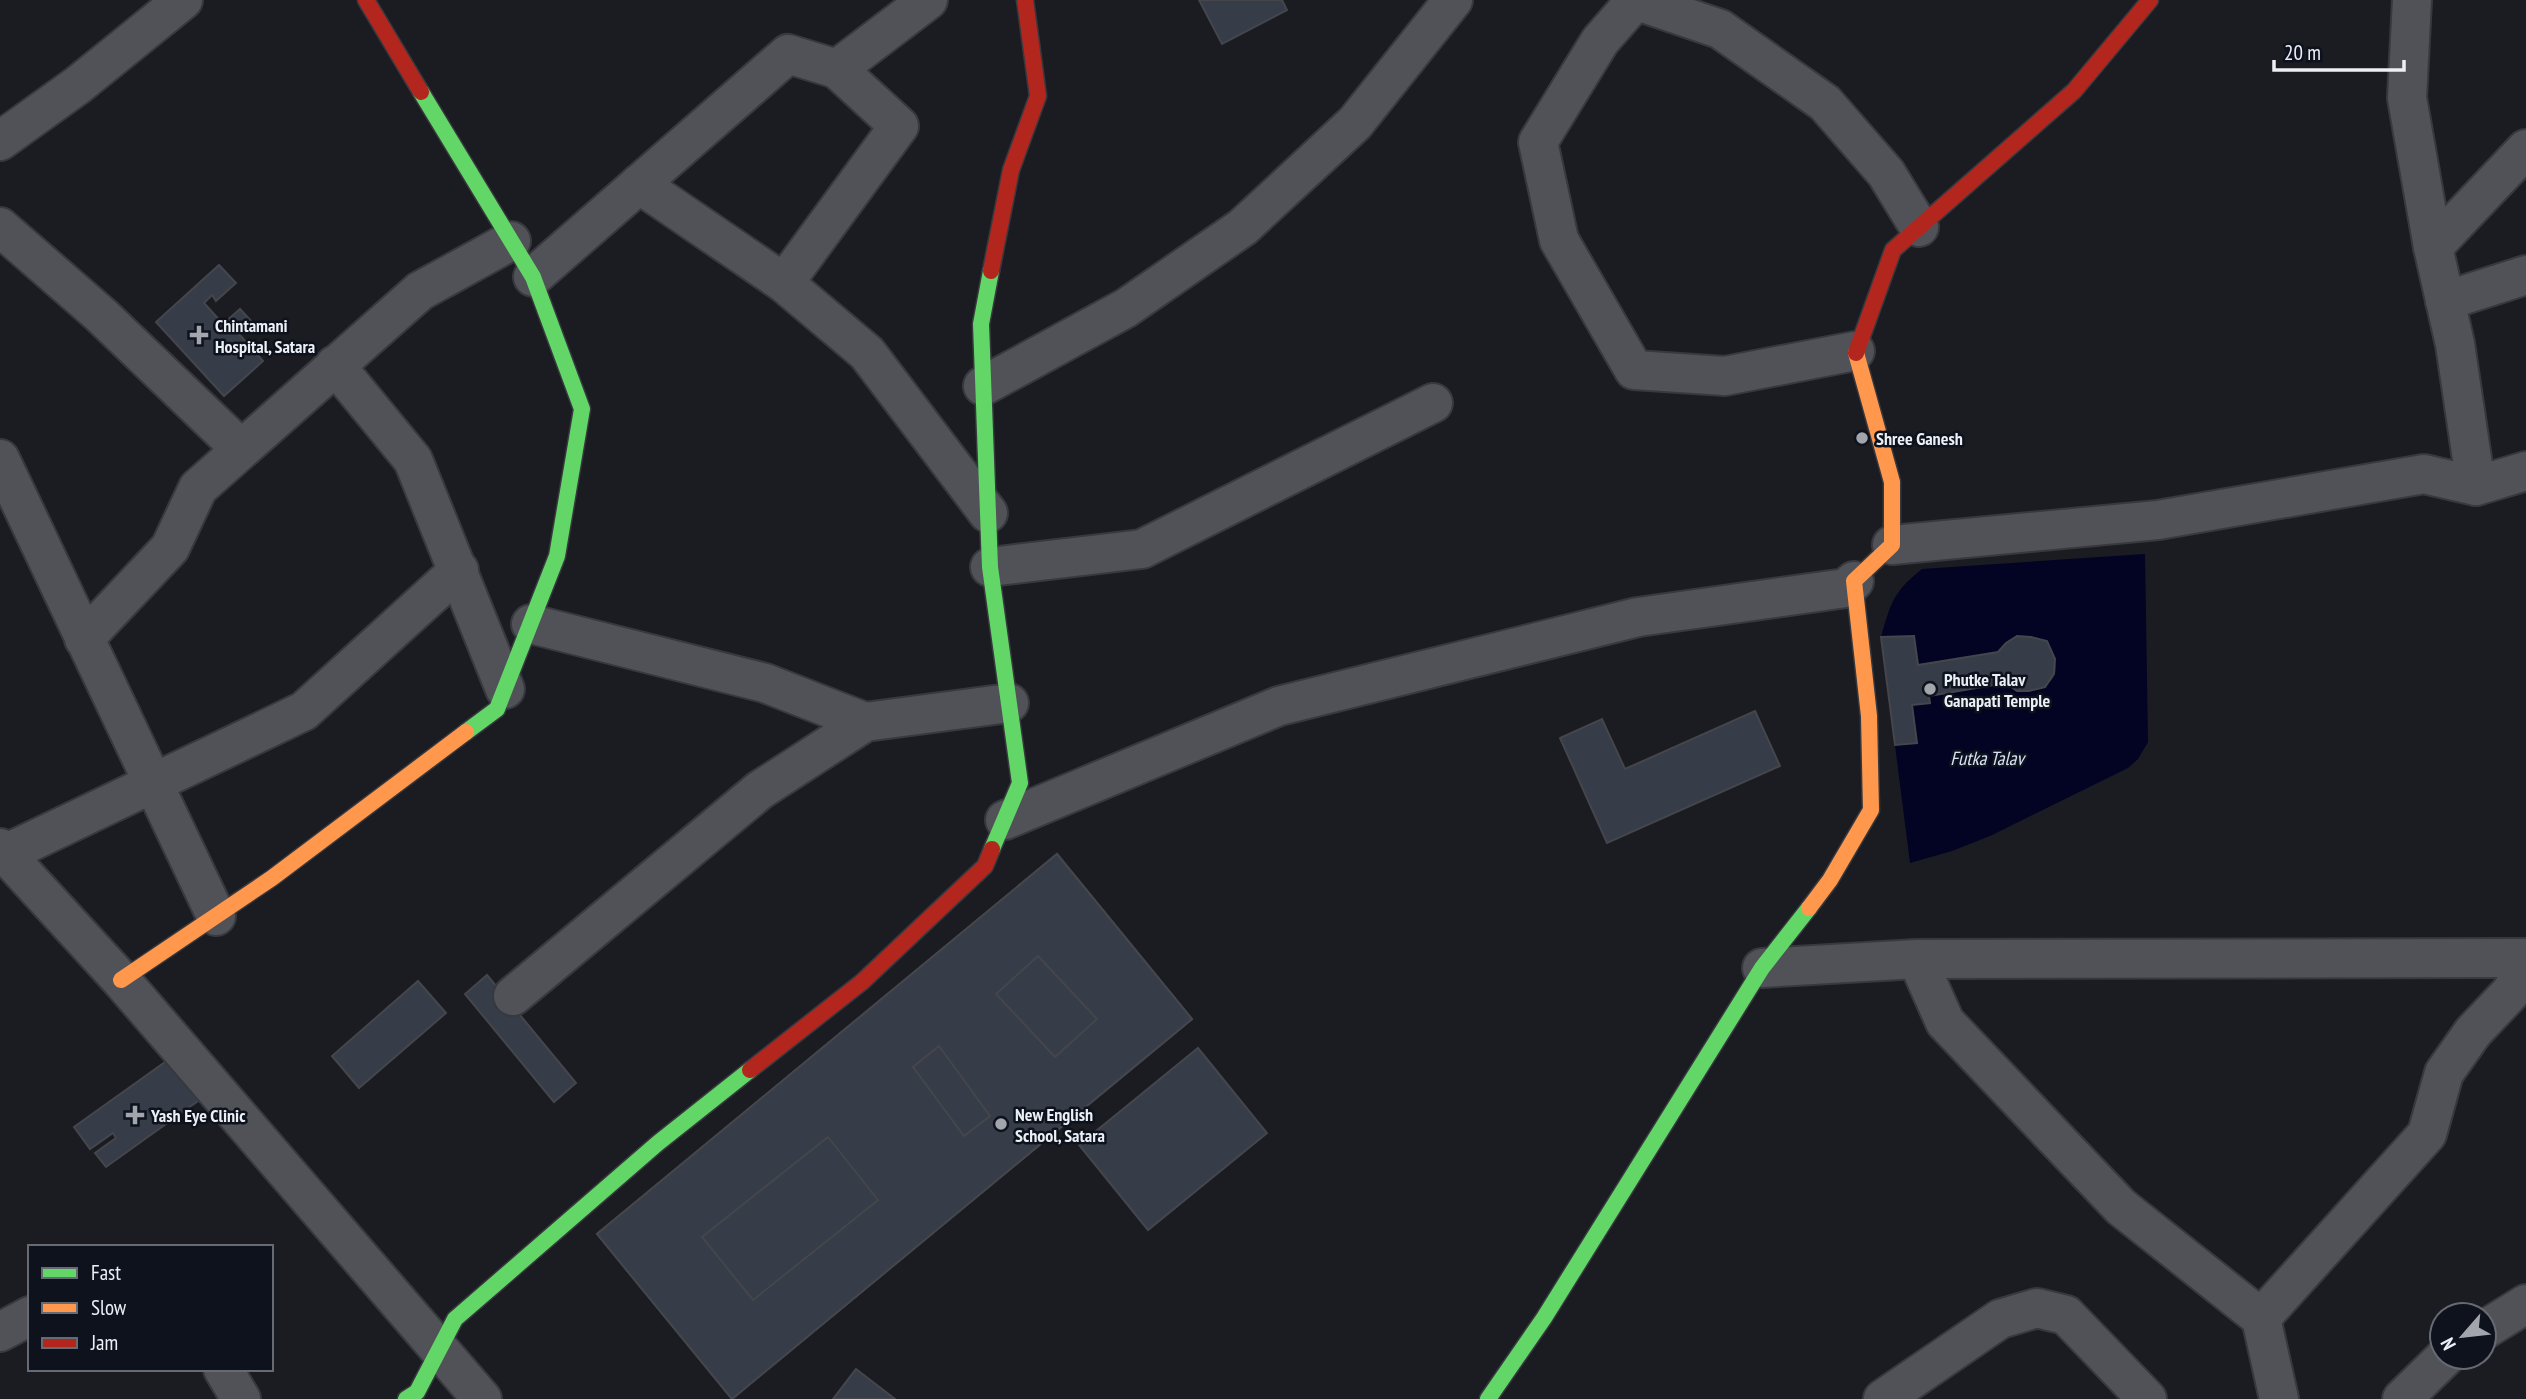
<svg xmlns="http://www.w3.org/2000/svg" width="2526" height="1399" viewBox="0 0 2526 1399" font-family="'PT Sans Narrow',sans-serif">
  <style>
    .water { fill: #030324 }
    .building { fill: #373c49; stroke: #44464b; stroke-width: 2; fill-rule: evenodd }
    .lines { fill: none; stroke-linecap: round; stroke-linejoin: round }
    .street-casing { stroke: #37393e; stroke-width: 42 }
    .fast-casing { stroke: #37393e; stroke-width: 19 }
    .slow-casing { stroke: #37393e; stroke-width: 19 }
    .jam-casing { stroke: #37393e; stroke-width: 19 }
    .street { stroke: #515258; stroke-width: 38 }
    .fast { stroke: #63d668; stroke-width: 16 }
    .slow { stroke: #ff974d; stroke-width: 16 }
    .jam { stroke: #b3261e; stroke-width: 16 }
    .poi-dot { fill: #a2a5ac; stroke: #0d121c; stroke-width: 2.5 }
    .labels { text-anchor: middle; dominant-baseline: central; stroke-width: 5; stroke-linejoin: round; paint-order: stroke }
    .poi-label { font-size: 18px; font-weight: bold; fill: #ebeff6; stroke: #0d121c; text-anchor: start }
    .water-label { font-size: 19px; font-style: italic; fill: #d8e1f5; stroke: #0d121c }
  </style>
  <rect width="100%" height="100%" fill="#1a1c22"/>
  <path class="water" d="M2145 554 2148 742 2138 759 2128 768 1990 836 1952 851 1910 863 1895 745 1917 743 1912 705 1929 696 2006 683C2028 698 2064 688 2054 657 2053 652 2049 646 2047 641 2023 634 2014 632 1998 652L1918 665 1914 636 1881 637C1891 603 1893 592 1922 569Z"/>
  <g class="building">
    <path d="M1199 0H1282L1287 10 1222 44Z"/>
    <path d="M219 265 236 283 216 301 212 295 204 303 223 324 240 309 252 322 239 334 263 361 224 396 156 322Z"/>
    <path d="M1914 636 1918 665 1998 652 2006 643 2017 636 2031 637 2047 641 2055 659 2054 674 2045 687 2029 691H2017L2006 683 1929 696 1930 703 1912 705 1917 743 1895 745 1881 637Z"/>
    <path d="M1755 711 1780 766 1607 843 1560 738 1602 719 1625 769Z"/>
    <path d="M1057 854 1192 1019 732 1399 597 1234ZM1038 956 1097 1019 1055 1057 996 994ZM939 1046 990 1116 964 1136 913 1067ZM828 1137 878 1200 753 1300 702 1237Z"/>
    <path d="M1057 854 1192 1019 732 1399 597 1234Z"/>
    <path d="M1038 956 1097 1019 1055 1057 996 994Z"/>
    <path d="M487 975 576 1083 554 1102 465 994Z"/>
    <path d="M418 981 446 1013 359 1088 332 1056Z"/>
    <path d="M939 1046 990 1116 964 1136 913 1067Z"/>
    <path d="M1198 1048 1267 1133 1148 1230 1079 1145Z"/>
    <path d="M168 1060 198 1101 106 1167 95 1153 116 1138 113 1133 90 1149 74 1127Z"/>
    <path d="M828 1137 878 1200 753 1300 702 1237Z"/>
    <path d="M856 1369 895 1399H833Z"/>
  </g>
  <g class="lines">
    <defs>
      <g id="street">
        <path d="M1635 0 1720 29 1825 103 1886 173 1919 227"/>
        <path d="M1636 0 1600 41 1538 142 1559 240 1634 370 1725 376 1855 351"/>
        <path d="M2412 0 2407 98 2433 247 2455 344 2476 486"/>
        <path d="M0 141 78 85 183 0"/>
        <path d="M639 184 784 283 867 353 988 513"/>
        <path d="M0 227 101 315 241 449"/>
        <path d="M2433 247 2526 149"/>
        <path d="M533 277 788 54 837 69 928 0"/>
        <path d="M784 283 899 126 837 69"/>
        <path d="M2445 301 2526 275"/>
        <path d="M335 365 413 460 505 689"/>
        <path d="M983 386 1126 308 1243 227 1355 123 1453 0"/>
        <path d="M0 459 216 916"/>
        <path d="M1892 545 2158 520 2424 474 2476 486 2526 471"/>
        <path d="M990 567 1142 549 1433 403"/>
        <path d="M531 624 765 683 865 722"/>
        <path d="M84 639 170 548 198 488 420 291 511 241"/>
        <path d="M1005 820 1279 706 1638 617 1846 588 1854 581"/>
        <path d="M0 848 121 980 482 1399"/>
        <path d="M5 854 304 711 459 570"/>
        <path d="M1917 959 1945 1022 2121 1207 2261 1318 2279 1399"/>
        <path d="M1762 968 1917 959 2526 958"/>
        <path d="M513 996 760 790 865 722 1009 703"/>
        <path d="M2261 1318 2427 1134 2444 1073 2473 1032 2510 993 2520 977 2522 958"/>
        <path d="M2484 1330 2526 1304"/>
        <path d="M0 1332 30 1316"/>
        <path d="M223 1369 241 1399"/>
        <path d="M1883 1399 2000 1319 2037 1308 2066 1315 2147 1399"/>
        <path d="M2402 1399 2445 1357"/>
      </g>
      <g id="fast">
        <path d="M421 92 533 277 582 409 557 556 497 709 466 732"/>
        <path d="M991 271 981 324 990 567 1020 783 992 849"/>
        <path d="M406 1399 417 1392 455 1319 658 1143 750 1070"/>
        <path d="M1488 1399 1544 1318 1762 968 1809 908"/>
      </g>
      <g id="slow">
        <path d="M1809 908 1830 880 1871 810 1869 716 1854 581 1892 545V482L1856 353"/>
        <path d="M121 980 272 878 466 732"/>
      </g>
      <g id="jam">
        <path d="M366 0 421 92"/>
        <path d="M991 271 1011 170 1038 96 1025 0"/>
        <path d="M1856 353 1893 250 2074 91 2150 0"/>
        <path d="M750 1070 862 982 985 866 992 849"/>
      </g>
    </defs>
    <use href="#street" class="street-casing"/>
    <use href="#fast" class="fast-casing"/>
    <use href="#slow" class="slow-casing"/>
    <use href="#jam" class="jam-casing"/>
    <use href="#street" class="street"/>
    <use href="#fast" class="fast"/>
    <use href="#slow" class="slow"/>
    <use href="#jam" class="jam"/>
  </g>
  <g class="poi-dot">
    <path d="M195.5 324.5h7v7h7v7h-7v7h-7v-7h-7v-7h7z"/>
    <circle cx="1862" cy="438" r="7"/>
    <circle cx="1930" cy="689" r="7"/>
    <path d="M131.5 1104.5h7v7h7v7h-7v7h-7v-7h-7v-7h7z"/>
    <circle cx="1001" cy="1124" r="7"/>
  </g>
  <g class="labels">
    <g class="poi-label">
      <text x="215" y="325">Chintamani<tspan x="215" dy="21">Hospital, Satara</tspan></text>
      <text x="1876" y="438">Shree Ganesh</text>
      <text x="1944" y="679">Phutke Talav<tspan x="1944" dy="21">Ganapati Temple</tspan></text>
      <text x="1015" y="1114">New English<tspan x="1015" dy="21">School, Satara</tspan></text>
      <text x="151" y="1115">Yash Eye Clinic</text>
    </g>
    <g class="water-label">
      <text x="1987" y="758">Futka Talav</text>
    </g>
  </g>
  <rect x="28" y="1245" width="245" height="126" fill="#0d121c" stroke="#666a73" stroke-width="2"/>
  <rect x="42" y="1268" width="35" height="10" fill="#63d668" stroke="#666a73" stroke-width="2"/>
  <text x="91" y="1280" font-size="21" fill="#ebeff6">Fast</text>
  <rect x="42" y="1303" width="35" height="10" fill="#ff974d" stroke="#666a73" stroke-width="2"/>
  <text x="91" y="1315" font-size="21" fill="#ebeff6">Slow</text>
  <rect x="42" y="1338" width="35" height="10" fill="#b3261e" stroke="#666a73" stroke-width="2"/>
  <text x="91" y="1350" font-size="21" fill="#ebeff6">Jam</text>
  <g transform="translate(2463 1336) rotate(242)"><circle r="33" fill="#0d121c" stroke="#666a73" stroke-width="2"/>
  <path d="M0-5L12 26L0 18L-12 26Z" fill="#a2a5ac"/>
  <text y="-10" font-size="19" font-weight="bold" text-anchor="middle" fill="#ebeff6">N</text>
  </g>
  <path d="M2274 60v10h130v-10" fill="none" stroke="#ebeff6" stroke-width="3.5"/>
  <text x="2284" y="60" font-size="21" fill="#ebeff6" stroke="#0d121c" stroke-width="5" paint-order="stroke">20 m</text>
</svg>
